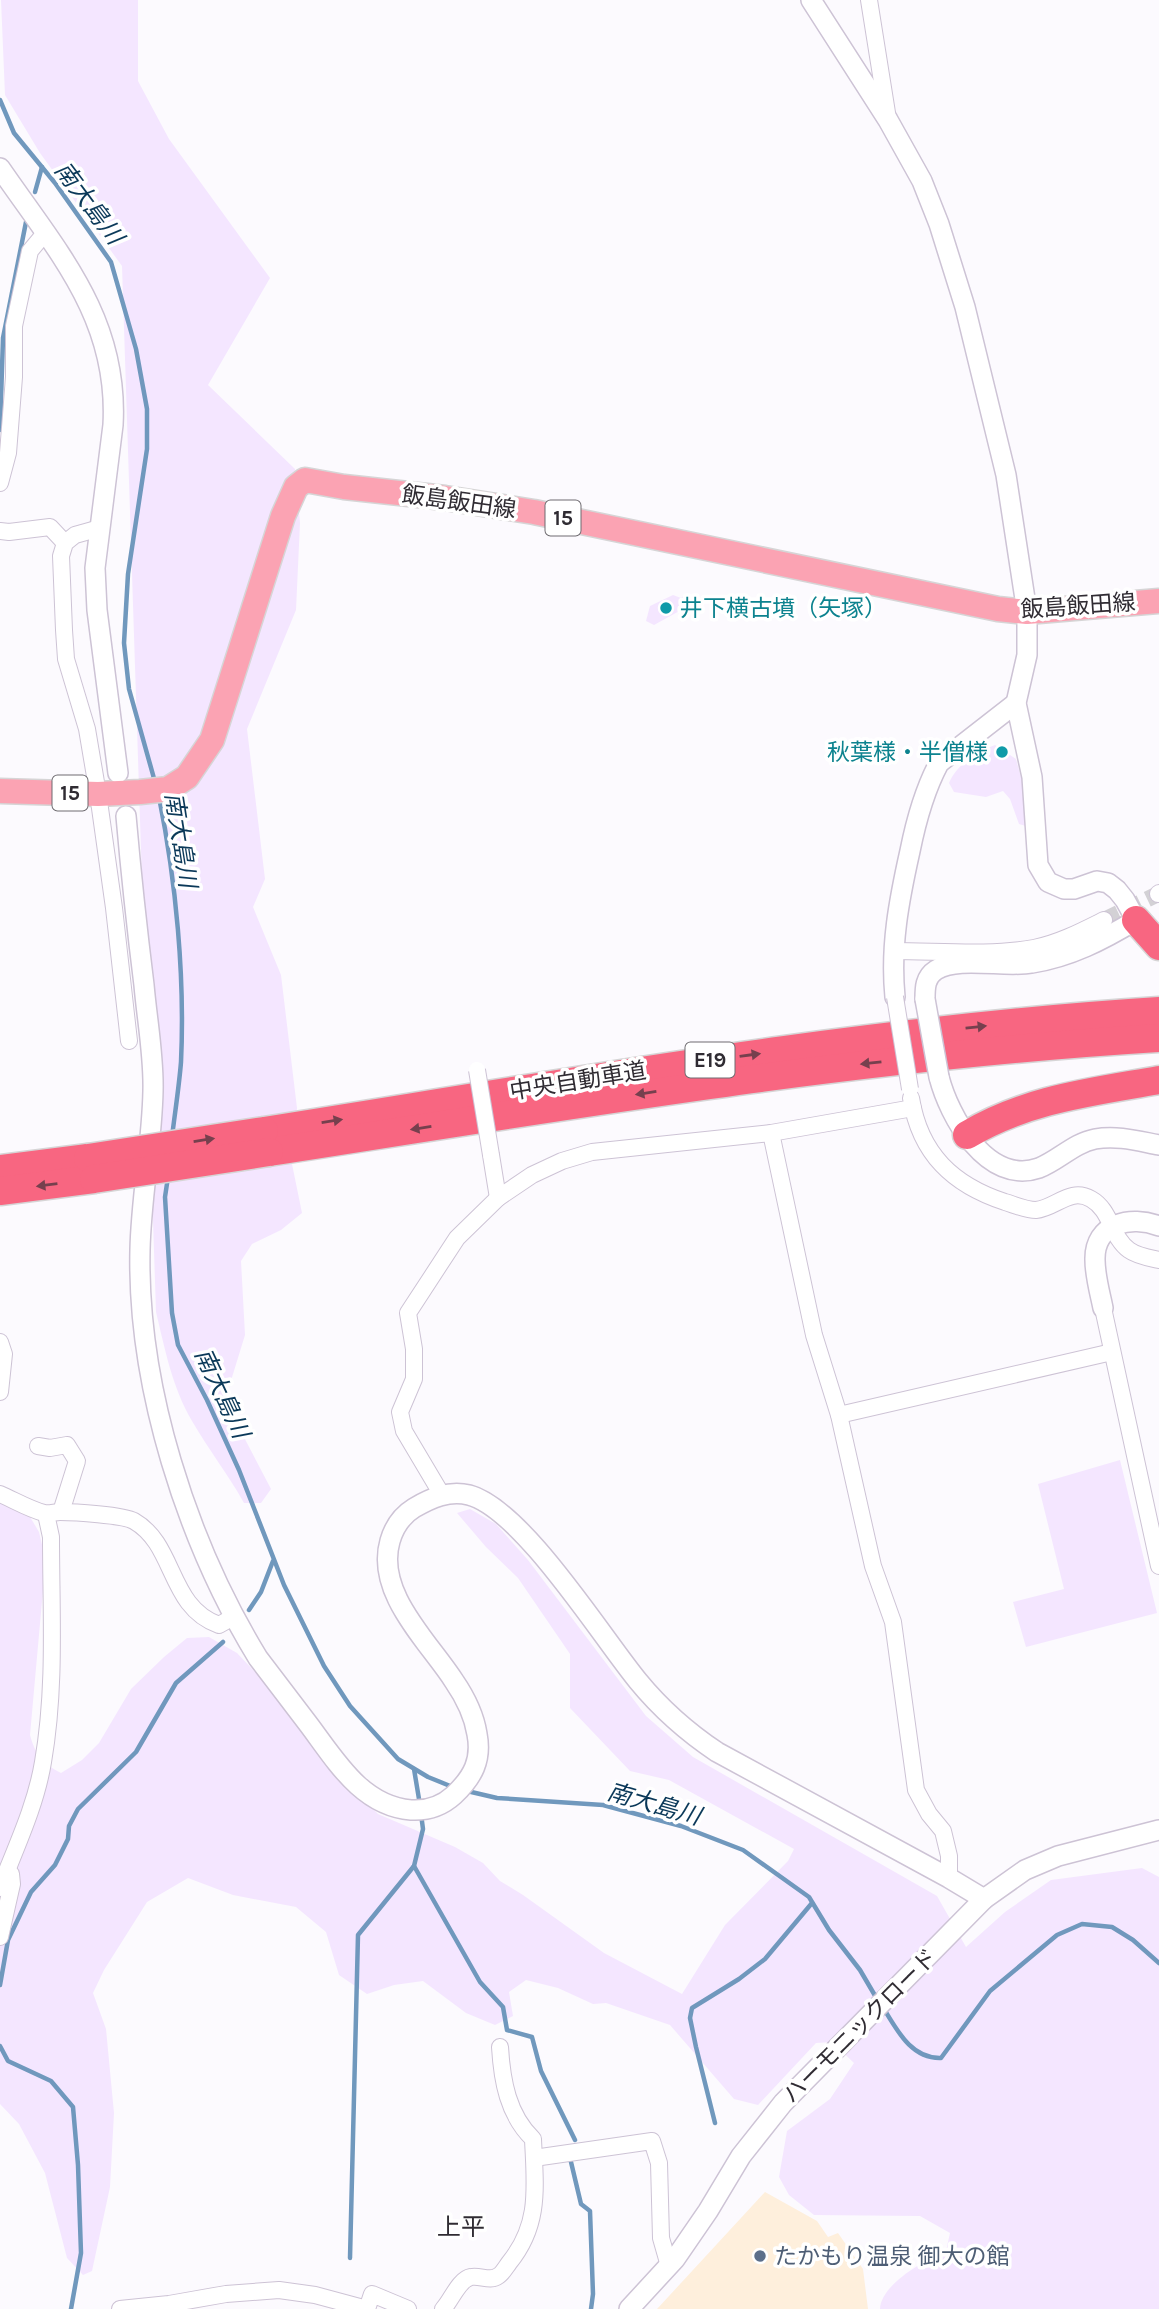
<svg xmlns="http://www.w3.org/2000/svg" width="1159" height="2309" viewBox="0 0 1159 2309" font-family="Karla,'Noto Sans JP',sans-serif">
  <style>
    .commercial { fill: #feefdc }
    .green { fill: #f4e6ff }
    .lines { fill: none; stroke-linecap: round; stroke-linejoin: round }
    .stream { stroke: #7098bd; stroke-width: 4.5 }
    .minor-tunnel { stroke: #d3d1d5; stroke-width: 16; stroke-dasharray: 16 8; stroke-linecap: butt }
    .minor-casing { stroke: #cdc3d5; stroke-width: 18 }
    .tertiary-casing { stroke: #cdc3d5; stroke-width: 22 }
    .primary-casing { stroke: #d6d5d6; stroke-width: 27 }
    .motorway-casing { stroke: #d6d5d6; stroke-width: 31 }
    .minor { stroke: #fff; stroke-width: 16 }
    .tertiary { stroke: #fff; stroke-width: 19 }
    .primary { stroke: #fba3b3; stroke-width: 24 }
    .motorway { stroke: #f86681; stroke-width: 28 }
    .minor-bridge-casing { stroke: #cdc3d5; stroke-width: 18; stroke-linecap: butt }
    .tertiary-bridge-casing { stroke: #cdc3d5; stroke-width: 22; stroke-linecap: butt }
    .motorway-bridge-casing { stroke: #d6d5d6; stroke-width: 31; stroke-linecap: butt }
    .minor-bridge { stroke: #fff; stroke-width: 16 }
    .tertiary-bridge { stroke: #fff; stroke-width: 19 }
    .motorway-bridge { stroke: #f86681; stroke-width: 28 }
    .oneway { fill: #76404e }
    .culture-dot { fill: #0f9aa8; stroke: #fff; stroke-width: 2.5 }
    .service-dot { fill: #5c6f8a; stroke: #fff; stroke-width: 2.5 }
    .labels { text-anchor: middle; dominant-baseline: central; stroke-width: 7; stroke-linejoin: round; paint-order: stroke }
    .shield { fill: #fff; stroke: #6e6b70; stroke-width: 2 }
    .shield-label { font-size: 21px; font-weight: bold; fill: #302c33 }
    .street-label { font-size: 23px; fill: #302c33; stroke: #fff }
    .culture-label { font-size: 23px; fill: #0d838f; stroke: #fff; text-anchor: start }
    .service-label { font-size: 23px; fill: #4e5e75; stroke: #fff; text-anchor: start }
    .water-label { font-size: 24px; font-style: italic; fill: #0b3959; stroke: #fff }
    .neighbourhood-label { font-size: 24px; fill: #302c33; stroke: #fff }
  </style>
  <rect width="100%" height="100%" fill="#fcfafe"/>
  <path class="commercial" d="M765 2192 817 2221 828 2237 838 2233 863 2269 868 2309H657Z"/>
  <g class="green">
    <path d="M1 0H138V81L169 139 270 278 208 385 295 469 300 523 296 610 247 729 265 879 253 907 281 975 297 1108 292 1164 302 1213 281 1230 252 1244 241 1261 245 1335 229 1387 236 1422 271 1489 261 1503H244C228 1474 208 1449 192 1421 172 1387 165 1349 156 1312L122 266 40 153 5 95Z"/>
    <path d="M673 595 681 598 685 595 689 599 683 609 654 625 646 621 650 606Z"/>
    <path d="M995 745 1016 759 1024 788 1029 827 1019 824 1010 799 1003 791 986 797 954 792 949 783C957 764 976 753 995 745Z"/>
    <path d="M1120 1460 1157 1613 1026 1647 1013 1602 1064 1589 1038 1484Z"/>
    <path d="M0 1502 26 1510 39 1532 44 1553V1579L30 1735C35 1754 43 1764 61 1773L82 1760 99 1743 131 1689 164 1657 187 1638 209 1637 237 1653 275 1693 317 1751 378 1814 455 1847 483 1863 500 1881 523 1895 604 1953 682 1994 725 1925 788 1861 794 1849 669 1780 630 1771 570 1708V1654L518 1578 486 1547 457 1513 470 1509 496 1524 528 1560 646 1716 693 1757 937 1896 966 1947 1005 1912 1051 1880 1142 1868 1159 1877V2309H880C881 2284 925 2260 946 2251L950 2233 920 2216 814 2215 789 2195 779 2177 787 2131 830 2099 854 2063 832 2042 816 2043 758 2105 734 2099 670 2025 606 2003 593 2004 558 1988 526 1980 509 1992 513 2016 495 2025 466 2013 423 1981 394 1985 367 1994 339 1975 326 1932 296 1907 233 1895 188 1878 147 1902 104 1970 93 1993 106 2029 114 2113 110 2187 92 2271 83 2275 67 2258 45 2173 19 2124 0 2104Z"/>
  </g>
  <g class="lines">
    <g class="stream">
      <path d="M0 100 14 133 55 183 111 262 136 349 147 409V449L128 574 124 643 129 689 155 782"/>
      <path d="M35 192 42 167"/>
      <path d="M0 430 3 338 26 222"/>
      <path d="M159 797C176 881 185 977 181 1062 179 1087 175 1112 172 1137"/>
      <path d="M168 1177 165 1197 172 1313 178 1345 207 1400 239 1470 284 1585 324 1666 350 1706 398 1759 428 1777 455 1788"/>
      <path d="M249 1610 261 1592 273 1561"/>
      <path d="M414 1769 420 1805"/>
      <path d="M467 1791 497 1798 603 1805 681 1826 743 1850 809 1897 829 1930 860 1970 877 1999"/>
      <path d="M414 1866 480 1982 503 2007 507 2030 532 2037 541 2071 575 2140"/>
      <path d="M0 1985 8 1940 31 1892 55 1865 68 1839 69 1826 78 1809 136 1752 176 1683 223 1642"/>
      <path d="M884 2009C898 2032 912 2059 941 2058L990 1991 1057 1935 1082 1924 1112 1927 1133 1940 1159 1963"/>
      <path d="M0 2046 8 2061 51 2081 73 2107 78 2165 81 2253 71 2309"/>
      <path d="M715 2123 696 2047 690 2018 692 2008 739 1979 765 1959 812 1903"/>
      <path d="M571 2162 581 2204 590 2211 593 2294 591 2309"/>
      <path d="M350 2258 358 1935 414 1866 423 1829 421 1814"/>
    </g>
    <path class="minor-tunnel" d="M1104 920 1158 894"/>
    <defs>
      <g id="minor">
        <path d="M869 0 888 119"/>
        <path d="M0 483 8 453 14 377V326L30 251 45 233"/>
        <path d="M100 528 75 535 65 543 61 556 64 630 66 659 87 729 98 794 114 908 129 1041"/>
        <path d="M0 531 9 532 50 527 65 543"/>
        <path d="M1158 894 1159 893"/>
        <path d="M893 951C939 951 989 956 1034 948 1059 943 1082 931 1104 920"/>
        <path d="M911 1098C920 1154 953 1185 1005 1202 1015 1205 1026 1210 1036 1210 1056 1208 1070 1187 1091 1199 1111 1210 1111 1237 1129 1250 1137 1256 1150 1258 1159 1260"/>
        <path d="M771 1133 814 1335 839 1415 873 1566 893 1622 916 1790 929 1814 943 1831 949 1856V1878"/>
        <path d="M491 1155 498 1198"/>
        <path d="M1103 1308 1159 1566"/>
        <path d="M0 1342 4 1354 0 1392"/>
        <path d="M839 1415 1112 1352"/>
        <path d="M38 1446 50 1448 67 1445 77 1461 61 1512"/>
        <path d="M0 1494C14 1500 29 1509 44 1513 49 1514 55 1512 60 1512 74 1512 123 1515 134 1521 176 1545 168 1607 219 1625L235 1616"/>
        <path d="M442 1495 404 1431 400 1412 414 1379V1349L408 1313 457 1238 498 1198 532 1175 562 1161 592 1152 771 1133 913 1108"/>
        <path d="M0 1888C16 1847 36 1805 43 1762 56 1687 51 1612 51 1537L46 1514"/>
        <path d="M0 1937 12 1884 11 1874"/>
        <path d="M534 2158 652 2141 659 2163 661 2238 669 2266"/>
        <path d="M120 2309 169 2304 226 2294 279 2290 315 2295 367 2309"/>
        <path d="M367 2309 372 2294 408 2309"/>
        <path d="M443 2309C451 2301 459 2279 471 2277 480 2275 490 2282 498 2276 502 2274 506 2267 509 2263 541 2224 535 2186 533 2139 508 2115 502 2081 500 2047"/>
      </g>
      <g id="tertiary">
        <path d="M811 0 888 120 922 181 939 224 965 307 1006 475 1027 612V655L1016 703 1032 777 1038 865 1048 882 1064 889H1074L1097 881 1108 883 1117 890 1125 900 1136 920C1103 940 1070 957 1032 963 1005 968 958 956 936 970 925 977 925 988 925 999"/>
        <path d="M0 168C57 251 119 318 113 425L95 568 97 610 118 773"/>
        <path d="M126 816C131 873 137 929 144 985 147 1020 154 1056 153 1091 152 1144 141 1197 140 1250 137 1386 187 1542 258 1658 275 1680 292 1703 309 1725 336 1761 362 1806 411 1810 428 1811 442 1806 454 1795 473 1777 482 1760 477 1734 474 1715 465 1697 454 1681 429 1642 375 1593 390 1541 394 1527 401 1516 414 1508 431 1498 449 1490 469 1495 522 1509 601 1636 638 1681 661 1709 687 1732 717 1752L949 1878 984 1899"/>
        <path d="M895 997C890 947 899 900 910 851 916 821 924 791 939 763L1016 703"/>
        <path d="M939 1077C949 1116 987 1186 1039 1168 1059 1160 1074 1143 1095 1139 1117 1135 1138 1141 1159 1145"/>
        <path d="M1103 1308C1100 1293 1095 1276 1095 1260 1094 1223 1131 1215 1159 1226"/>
        <path d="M629 2309 675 2259 708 2211 741 2156 783 2103 984 1899 1025 1870 1058 1856 1159 1830"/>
      </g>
      <path id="primary" d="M0 791 98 794 140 792 168 789 187 777 212 740 283 516 296 487 305 480 344 487 445 498 534 512 998 609 1027 612 1159 601"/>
      <g id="motorway">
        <path d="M1136 920 1159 946"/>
        <path d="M264 1131C561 1084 858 1030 1159 1011"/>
        <path d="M967 1135C1027 1099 1092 1092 1159 1080"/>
        <path d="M269 1152C565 1106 860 1056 1159 1038"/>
        <path d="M0 1169 88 1158"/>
        <path d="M0 1191 94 1179"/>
      </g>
    </defs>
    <use href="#minor" class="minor-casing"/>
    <use href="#tertiary" class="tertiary-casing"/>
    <use href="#primary" class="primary-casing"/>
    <use href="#motorway" class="motorway-casing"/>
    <use href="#minor" class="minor"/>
    <use href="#tertiary" class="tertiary"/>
    <use href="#primary" class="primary"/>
    <use href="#motorway" class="motorway"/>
    <defs>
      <g id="minor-bridge">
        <path d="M895 997 910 1089"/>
        <path d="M477 1070 491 1155"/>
      </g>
      <path id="tertiary-bridge" d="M925 999 939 1077"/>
      <g id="motorway-bridge">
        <path d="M88 1158 264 1131"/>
        <path d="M94 1179 269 1152"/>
      </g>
    </defs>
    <use href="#minor-bridge" class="minor-bridge-casing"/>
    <use href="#tertiary-bridge" class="tertiary-bridge-casing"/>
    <use href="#motorway-bridge" class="motorway-bridge-casing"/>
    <use href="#minor-bridge" class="minor-bridge"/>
    <use href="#tertiary-bridge" class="tertiary-bridge"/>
    <use href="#motorway-bridge" class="motorway-bridge"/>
  </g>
  <defs><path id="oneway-solid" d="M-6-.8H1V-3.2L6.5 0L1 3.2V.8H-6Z" transform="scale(1.75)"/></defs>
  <g class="oneway">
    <use href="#oneway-solid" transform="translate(976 1027) rotate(-6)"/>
    <use href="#oneway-solid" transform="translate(750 1055) rotate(-8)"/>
    <use href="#oneway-solid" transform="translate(871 1063) rotate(174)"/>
    <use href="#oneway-solid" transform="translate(646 1093) rotate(171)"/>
    <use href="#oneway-solid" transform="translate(332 1121) rotate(-9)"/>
    <use href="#oneway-solid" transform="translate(421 1128) rotate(171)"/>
    <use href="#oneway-solid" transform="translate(204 1140) rotate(-9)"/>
    <use href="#oneway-solid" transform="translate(47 1185) rotate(173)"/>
  </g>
  <g class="culture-dot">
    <circle cx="666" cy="608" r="7"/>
    <circle cx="1002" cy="752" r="7"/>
  </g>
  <circle class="service-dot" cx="760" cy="2256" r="7"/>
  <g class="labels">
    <g class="shield">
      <rect x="545.5" y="500.5" width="35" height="35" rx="5"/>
      <rect x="52.5" y="775.5" width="35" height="35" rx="5"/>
      <rect x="685.5" y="1042.5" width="49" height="35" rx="5"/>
    </g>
    <g class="shield-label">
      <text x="563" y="518">15</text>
      <text x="70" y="793">15</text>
      <text x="710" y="1060">E19</text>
    </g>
    <g class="street-label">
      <text transform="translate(459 502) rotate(8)">飯島飯田線</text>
      <text transform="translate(1078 606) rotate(-4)">飯島飯田線</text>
      <text transform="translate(578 1081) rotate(-9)">中央自動車道</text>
      <text transform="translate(860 2026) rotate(-45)">ハーモニックロード</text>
    </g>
    <g class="culture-label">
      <text x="680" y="608">井下横古墳（矢塚）</text>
      <text x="988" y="752" text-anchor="end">秋葉様・半僧様</text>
    </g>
    <g class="service-label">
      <text x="774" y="2256">たかもり温泉 御大の館</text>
    </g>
    <g class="water-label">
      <text transform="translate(89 203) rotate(53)">南大島川</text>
      <text transform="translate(181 840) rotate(81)">南大島川</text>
      <text transform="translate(222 1393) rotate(65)">南大島川</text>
      <text transform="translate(654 1804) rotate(16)">南大島川</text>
    </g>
    <g class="neighbourhood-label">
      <text x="461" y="2227">上平</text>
    </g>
  </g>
</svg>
